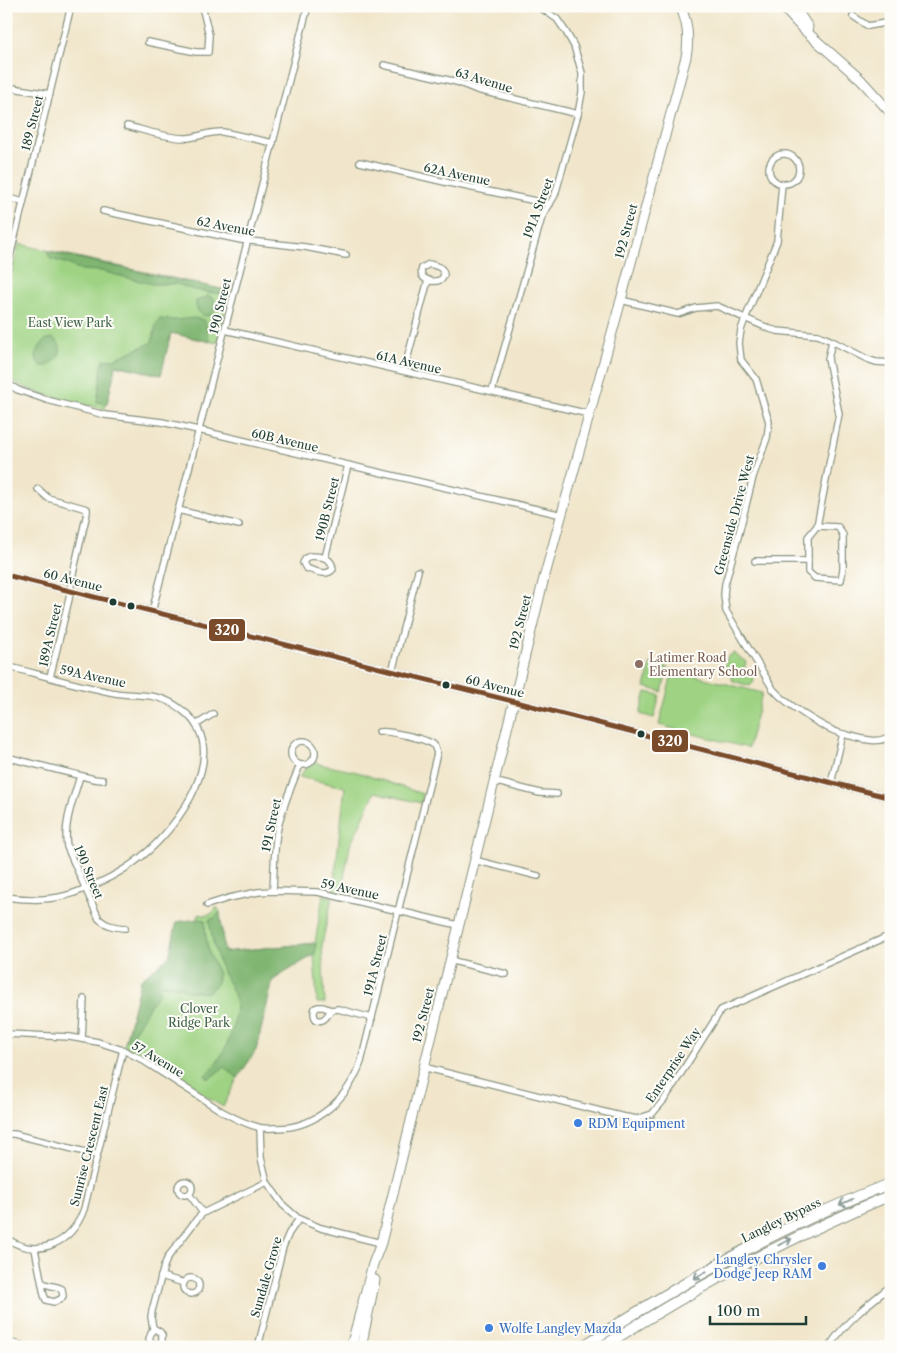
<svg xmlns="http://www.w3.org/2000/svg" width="897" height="1353" viewBox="0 0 897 1353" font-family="'Libre Caslon Text',serif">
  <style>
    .green { fill: #9fd383; stroke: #5f885c }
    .forest { fill: #7fb571; stroke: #4f7952 }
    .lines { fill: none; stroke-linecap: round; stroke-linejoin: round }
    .minor-casing { stroke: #889280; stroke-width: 8 }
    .tertiary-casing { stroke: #889280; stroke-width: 9 }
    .secondary-casing { stroke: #889280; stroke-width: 11 }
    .primary-casing { stroke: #889280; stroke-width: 11 }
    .trunk-casing { stroke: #889280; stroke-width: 12 }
    .minor { stroke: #fff; stroke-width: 5.5 }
    .tertiary { stroke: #fff; stroke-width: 8 }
    .secondary { stroke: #fff; stroke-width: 9 }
    .primary { stroke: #fff; stroke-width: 9 }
    .trunk { stroke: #fff; stroke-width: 10 }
    .bus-1-casing { stroke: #fdfcf7; stroke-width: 9 }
    .bus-1 { stroke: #7a4b2a; stroke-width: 5 }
    .oneway { stroke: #8f9e9a }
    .bus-dot { fill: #1f3d34; stroke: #fdfcf7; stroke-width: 2 }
    .education-dot { fill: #8d6e63; stroke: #fdfcf7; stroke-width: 2 }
    .shop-dot { fill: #3f7fe0; stroke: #fdfcf7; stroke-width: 2 }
    .labels { text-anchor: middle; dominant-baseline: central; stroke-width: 4; stroke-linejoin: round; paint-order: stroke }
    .street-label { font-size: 12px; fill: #1f3d34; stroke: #fdfcf7 }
    .park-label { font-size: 12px; fill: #3f6248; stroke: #fdfcf7 }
    .education-label { font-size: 12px; fill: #785e54; stroke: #fdfcf7; text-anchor: start }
    .shop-label { font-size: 12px; fill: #366cbe; stroke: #fdfcf7; text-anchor: start }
    .line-badge { stroke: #fdfcf7; stroke-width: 2 }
    .badge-label { font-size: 14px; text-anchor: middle; font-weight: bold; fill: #fff }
  </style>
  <rect width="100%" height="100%" fill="#fdfcf7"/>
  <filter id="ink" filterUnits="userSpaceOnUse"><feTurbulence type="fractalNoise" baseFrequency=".02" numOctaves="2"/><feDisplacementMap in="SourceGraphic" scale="10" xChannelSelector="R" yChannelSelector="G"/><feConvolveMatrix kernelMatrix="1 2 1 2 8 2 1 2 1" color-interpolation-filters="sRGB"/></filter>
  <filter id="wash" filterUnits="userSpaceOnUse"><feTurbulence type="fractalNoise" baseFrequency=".0096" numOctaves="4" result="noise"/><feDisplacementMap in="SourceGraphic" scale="20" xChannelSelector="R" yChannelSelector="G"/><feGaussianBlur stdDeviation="1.12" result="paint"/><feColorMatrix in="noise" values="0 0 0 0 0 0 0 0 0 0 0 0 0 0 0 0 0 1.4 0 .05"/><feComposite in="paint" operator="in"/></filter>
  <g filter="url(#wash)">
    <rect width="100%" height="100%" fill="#f1e6cb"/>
    <g class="green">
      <path d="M19 244 230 291 217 343 171 333 161 375 116 365 105 409C78 403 27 394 6 376V293Z"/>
      <path d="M734 653 746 662 743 673 753 676 754 682 750 686 733 681 729 672 724 669 728 656Z"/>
      <path d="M651 663 668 668 662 692 645 687Z"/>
      <path d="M673 670 762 693 748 748 659 725Z"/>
      <path d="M646 692 660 695 654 718 640 714Z"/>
      <path d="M315 761 319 764 357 772 423 794 421 803 375 792 350 846 341 893 333 891 345 787 299 777 305 769Z"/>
      <path d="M323 895 332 897 322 944 325 1003H317L314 954 273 980 256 1050 239 1075 223 1107 171 1074 151 1060 124 1046 141 979 169 957 177 922 198 919V916L200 914C208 917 213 914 217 907L220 912 224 952 315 943Z"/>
    </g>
    <g class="forest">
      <path d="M48 251 59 254 225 290 224 293H213L194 290 177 284H152L101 271 82 270 65 263 51 259 49 257Z"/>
      <path d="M207 295 214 299C221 319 195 323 196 301L208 297Z"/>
      <path d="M194 318 205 320 207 333 210 342 171 333 161 375 116 365 107 404 97 402 103 360 114 359 151 343C156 335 153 325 160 319L176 320Z"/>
      <path d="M52 338C78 350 35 386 36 352L45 340Z"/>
      <path d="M220 912 224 952 316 943 315 954 273 980 256 1050 238 1078 224 1067 210 1078H207L205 1075C223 1063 240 1019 235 998 233 988 225 979 222 969 215 953 212 937 209 920L214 918Z"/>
      <path d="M198 919 205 920C205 931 206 941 209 952 211 960 218 969 218 977 218 984 212 989 207 993L187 991 181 987 174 986 160 985 158 987 160 991C157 997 153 1000 150 1005 143 1017 137 1029 128 1040L126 1039 141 979 169 957 177 922Z"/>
    </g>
  </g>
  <g filter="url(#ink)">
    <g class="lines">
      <defs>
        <g id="minor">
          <path d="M853 16 868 26 891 22"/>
          <path d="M148 42 196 52H208L209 35 202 6"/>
          <path d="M384 65 457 82 477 90 578 114"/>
          <path d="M6 87 50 94"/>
          <path d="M127 126C144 130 170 139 187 138 199 137 210 131 223 132L273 143"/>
          <circle cx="784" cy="169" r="15"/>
          <path d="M360 162 449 183 550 204"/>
          <path d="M782 184 777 241 745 319 741 330 739 343 741 360 756 379 769 422 767 438 753 477 738 537 725 584 724 595 726 611 773 689C786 704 824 729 843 734L831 783"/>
          <path d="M6 197 23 202"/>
          <path d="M103 211 241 240 305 247 346 255"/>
          <path d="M429 264C436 266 443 266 444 275L442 279C433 284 418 280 422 268Z"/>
          <path d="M6 273 71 6"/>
          <path d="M621 300 678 314 696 308 717 306 770 329 777 331 818 335 832 341 867 359 876 362 891 363"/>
          <path d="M225 330 589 414"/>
          <path d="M404 371 428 280"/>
          <path d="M6 383 18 390 47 400 105 415 162 422 207 432 562 515"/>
          <path d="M492 391 542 217 555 195 578 114 582 92V73L574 46 566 32 557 19 538 6"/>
          <path d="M38 489 48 498 87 509V513L72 578 69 599 50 677"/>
          <path d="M178 510 239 525"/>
          <path d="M817 526 838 527 843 535V569L841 580 815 578 808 572V537L817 526 839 414 828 359 832 341"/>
          <path d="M310 556C320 556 332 557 333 569 327 577 314 571 306 568L303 563 306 558Z"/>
          <path d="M325 558 348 465"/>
          <path d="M755 561H808"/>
          <path d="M152 612 308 6"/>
          <path d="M6 666C41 675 75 685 110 692 138 698 157 690 182 710 235 750 178 828 141 857 123 872 96 885 74 893 51 901 30 900 6 897"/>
          <path d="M392 672 418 571"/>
          <path d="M196 725 213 714"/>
          <path d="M843 734C857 737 881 747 891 734"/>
          <circle cx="303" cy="753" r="12"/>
          <path d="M6 757 94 779 103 780"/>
          <path d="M80 776C74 798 63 823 67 847L99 919C107 926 114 927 125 928"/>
          <path d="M493 781 540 793 557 794"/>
          <path d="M474 860 538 876"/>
          <path d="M273 891C274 871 274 851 277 832 282 808 291 787 300 765"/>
          <path d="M207 905 229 898 258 892 273 891 318 892 458 925"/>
          <path d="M449 960 506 974"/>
          <path d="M331 1010C329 1013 326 1019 322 1020 314 1022 313 1014 315 1008L318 1007H323L331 1010 338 1009 372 1018"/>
          <path d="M6 1034 70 1037 98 1042 123 1050 139 1058 223 1112C234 1118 245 1124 258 1127 264 1129 271 1128 277 1128 317 1128 348 1098 361 1062L437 753 434 745C427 739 388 730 379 732"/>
          <path d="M82 1039 84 999"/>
          <path d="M423 1067 620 1116 637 1119 652 1114 664 1100 721 1010 891 935"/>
          <path d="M260 1128 261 1158 267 1182 283 1205 299 1219 321 1228 381 1243"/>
          <path d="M6 1134H14L97 1155"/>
          <circle cx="185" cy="1188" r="7"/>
          <path d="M189 1194 203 1213"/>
          <path d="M6 1238C38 1260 72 1243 84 1209L123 1050"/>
          <path d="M35 1249 44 1295 46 1300 54 1302 61 1299 63 1296 62 1289C55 1285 48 1287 42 1282"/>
          <path d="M161 1276 184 1283"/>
          <circle cx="191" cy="1286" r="8"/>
          <path d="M153 1328 160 1332 162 1335V1341L158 1345 152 1344 149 1339 153 1328 151 1317 152 1311 164 1266 168 1257 197 1219 203 1213 267 1182"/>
          <path d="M258 1347 283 1247 289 1233 299 1219"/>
          <path d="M829 1347C845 1322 868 1304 891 1286"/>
        </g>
        <path id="tertiary" d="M6 575 524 704 891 798"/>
        <g id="secondary">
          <path d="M351 1347 373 1264 381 1243 543 582 621 300 686 57C689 41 688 22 680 6"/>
          <path d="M361 1347 375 1280"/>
        </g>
        <g id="primary">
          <path d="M782 6 802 28 861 80 891 113"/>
          <path d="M794 6 808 27"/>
        </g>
        <g id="trunk">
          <path d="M6 1344 20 1347"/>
          <path d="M582 1347C613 1327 644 1307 676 1289 744 1248 817 1212 891 1183"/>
          <path d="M602 1347C694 1288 790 1237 891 1195"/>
        </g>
      </defs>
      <use href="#minor" class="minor-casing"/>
      <use href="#tertiary" class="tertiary-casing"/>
      <use href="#secondary" class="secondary-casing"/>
      <use href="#primary" class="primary-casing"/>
      <use href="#trunk" class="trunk-casing"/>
      <use href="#minor" class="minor"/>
      <use href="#tertiary" class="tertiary"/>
      <use href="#secondary" class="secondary"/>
      <use href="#primary" class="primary"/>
      <use href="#trunk" class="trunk"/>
      <defs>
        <path id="bus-1" d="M6 575 524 704 891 798"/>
      </defs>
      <use href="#bus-1" class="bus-1-casing"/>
      <use href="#bus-1" class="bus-1"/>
    </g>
    <defs><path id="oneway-shaft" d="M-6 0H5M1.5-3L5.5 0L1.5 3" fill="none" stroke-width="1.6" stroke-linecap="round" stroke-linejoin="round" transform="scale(1.25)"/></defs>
    <g class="oneway">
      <use href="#oneway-shaft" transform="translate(846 1202) rotate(156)"/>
      <use href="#oneway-shaft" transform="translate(785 1242) rotate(-26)"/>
      <use href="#oneway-shaft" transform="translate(700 1275) rotate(151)"/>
    </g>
  </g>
  <g class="bus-dot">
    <circle cx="113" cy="602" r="4.5"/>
    <circle cx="131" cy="606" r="4.5"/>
    <circle cx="446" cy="685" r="4.5"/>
    <circle cx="641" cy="734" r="4.5"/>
  </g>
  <circle class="education-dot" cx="639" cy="664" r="5"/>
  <g class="shop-dot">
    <circle cx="578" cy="1123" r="5"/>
    <circle cx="822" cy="1266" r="5"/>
    <circle cx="489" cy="1328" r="5"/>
  </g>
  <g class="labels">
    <g class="street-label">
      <text transform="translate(484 80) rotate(17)">63 Avenue</text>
      <text transform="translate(32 123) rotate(-76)">189 Street</text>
      <text transform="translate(457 174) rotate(12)">62A Avenue</text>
      <text transform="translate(538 208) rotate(-69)">191A Street</text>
      <text transform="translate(226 226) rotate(11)">62 Avenue</text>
      <text transform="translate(626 231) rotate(-75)">192 Street</text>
      <text transform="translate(220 306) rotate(-76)">190 Street</text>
      <text transform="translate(409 362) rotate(13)">61A Avenue</text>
      <text transform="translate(285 440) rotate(13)">60B Avenue</text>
      <text transform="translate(327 509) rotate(-76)">190B Street</text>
      <text transform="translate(734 515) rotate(-75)">Greenside Drive West</text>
      <text transform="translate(73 580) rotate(14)">60 Avenue</text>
      <text transform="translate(520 622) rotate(-76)">192 Street</text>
      <text transform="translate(50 635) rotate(-77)">189A Street</text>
      <text transform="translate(93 676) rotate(12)">59A Avenue</text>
      <text transform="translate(495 686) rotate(14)">60 Avenue</text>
      <text transform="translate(271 825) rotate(-78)">191 Street</text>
      <text transform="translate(89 872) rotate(67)">190 Street</text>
      <text transform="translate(350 889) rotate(12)">59 Avenue</text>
      <text transform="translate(375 965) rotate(-76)">191A Street</text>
      <text transform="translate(423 1015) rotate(-76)">192 Street</text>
      <text transform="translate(158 1059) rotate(31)">57 Avenue</text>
      <text transform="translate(673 1065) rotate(-56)">Enterprise Way</text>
      <text transform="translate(89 1146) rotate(-76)">Sunrise Crescent East</text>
      <text transform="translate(781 1220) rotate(-26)">Langley Bypass</text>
      <text transform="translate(266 1277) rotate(-74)">Sundale Grove</text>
    </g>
    <g class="park-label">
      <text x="70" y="322">East View Park</text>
      <text x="199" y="1008">Clover<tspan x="199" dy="14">Ridge Park</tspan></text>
    </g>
    <g class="education-label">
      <text x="649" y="657">Latimer Road<tspan x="649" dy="14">Elementary School</tspan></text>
    </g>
    <g class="shop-label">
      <text x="588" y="1123">RDM Equipment</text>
      <text x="812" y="1259" text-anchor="end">Langley Chrysler<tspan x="812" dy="14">Dodge Jeep RAM</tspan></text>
      <text x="499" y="1328">Wolfe Langley Mazda</text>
    </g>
  </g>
  <g class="line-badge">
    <rect x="208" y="618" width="38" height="24" rx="5" fill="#7a4b2a"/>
    <rect x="651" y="729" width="38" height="24" rx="5" fill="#7a4b2a"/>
  </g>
  <g class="badge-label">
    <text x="227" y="635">320</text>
    <text x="670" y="746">320</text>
  </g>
  <rect width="897" height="1353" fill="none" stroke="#fdfcf7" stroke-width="25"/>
  <path d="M710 1316v8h96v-8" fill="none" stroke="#1f3d34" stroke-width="2.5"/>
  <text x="717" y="1316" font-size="15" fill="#1f3d34" stroke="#fdfcf7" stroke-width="4" paint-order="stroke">100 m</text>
</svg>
